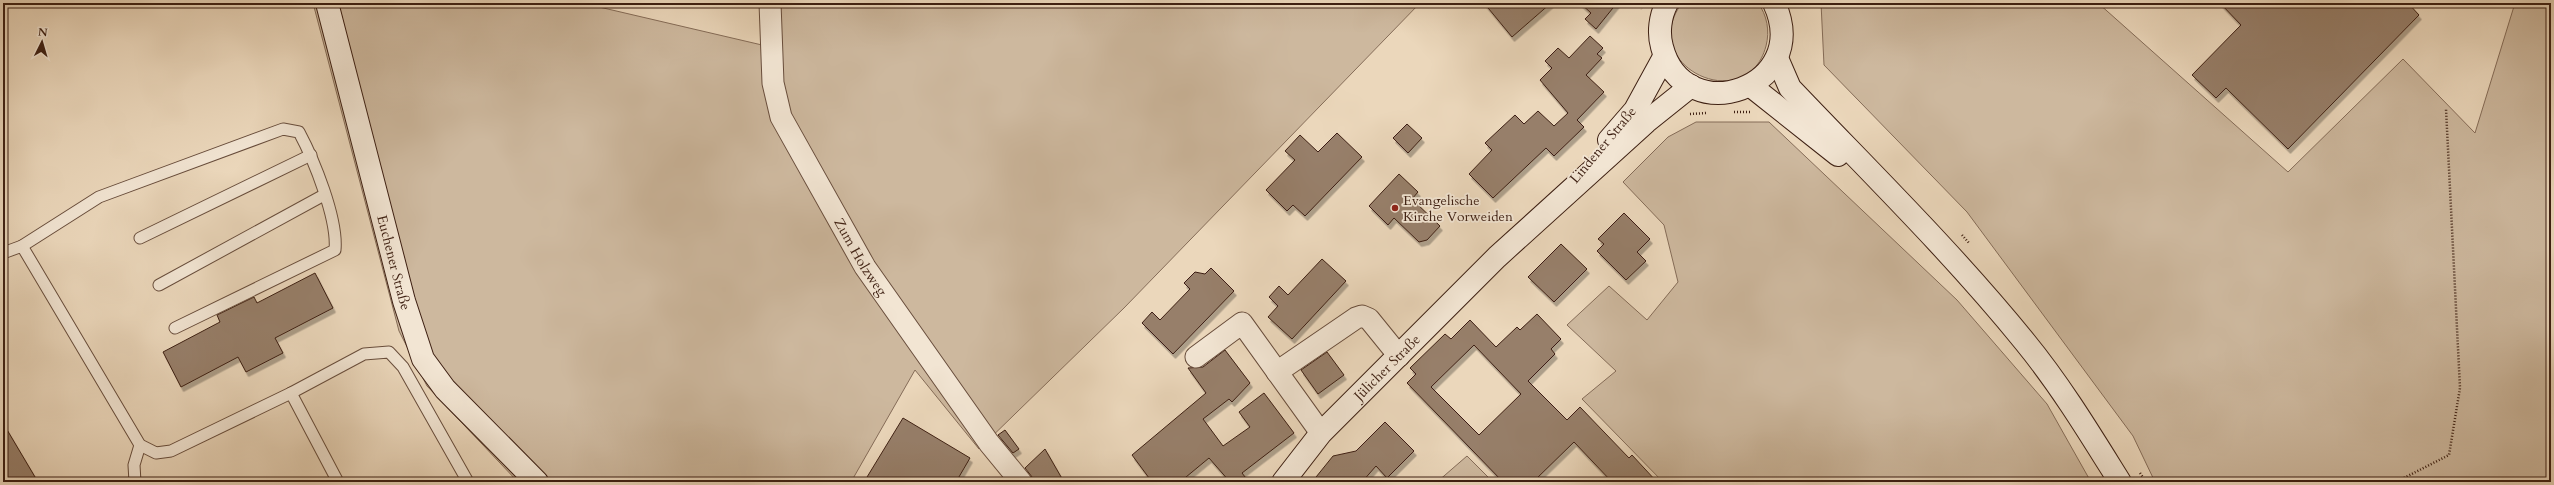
<svg xmlns="http://www.w3.org/2000/svg" width="2554" height="485" viewBox="0 0 2554 485" font-family="Cardo,serif">
  <style>
    .green { fill: #cdb89e; stroke: #856c58 }
    .building { fill: #977f6a; stroke: #3d1f12; fill-rule: evenodd; filter: url(#shadow) }
    .lines { fill: none; stroke-linecap: round; stroke-linejoin: round }
    .lane-casing { stroke: #684d3c; stroke-width: 13 }
    .street-casing { stroke: #684d3c; stroke-width: 23 }
    .secondary-casing { stroke: #3d1f12; stroke-width: 24 }
    .path { stroke: #3d1f12; stroke-width: 2.5; stroke-dasharray: 1 2; stroke-linecap: butt }
    .lane { stroke: #f2e5d3; stroke-width: 11 }
    .street { stroke: #f2e5d3; stroke-width: 21 }
    .secondary { stroke: #f2e5d3; stroke-width: 22 }
    .poi-dot { fill: #8f2418; stroke: #f2e5d3; stroke-width: 1.5 }
    .labels { text-anchor: middle; dominant-baseline: central; stroke-width: 3.5; stroke-linejoin: round; paint-order: stroke }
    .street-label { font-size: 14px; fill: #3d1f12; stroke: #f2e5d3 }
    .poi-label { font-size: 14px; fill: #3d1f12; stroke: #f2e5d3; text-anchor: start }
  </style>
  <defs>
    <filter id="shadow"><feDropShadow dx="2.5" dy="4.5" stdDeviation="0" flood-color="#0004"/></filter>
  </defs>
  <rect width="100%" height="100%" fill="#ebd7bb"/>
  <filter id="stains"><feTurbulence type="fractalNoise" baseFrequency=".005" numOctaves="4"/><feColorMatrix values="0 0 0 0 .2 0 0 0 0 .09 0 0 0 0 .02 0 0 0 .5 -.17"/></filter>
  <radialGradient id="worn" r=".72"><stop offset=".6" stop-color="#630" stop-opacity="0"/><stop offset="1" stop-color="#630" stop-opacity=".3"/></radialGradient>
  <g class="green">
    <path d="M313 3H582L762 45 761 3H1420L1124 308 979 449 915 370 851 482H518L427 386 399 331Z"/>
    <path d="M1682 3H1758C1767 15 1770 31 1766 46 1747 118 1635 66 1682 3Z"/>
    <path d="M1821 3H2098L2288 172 2403 59 2475 133 2515 3H2551V482H2155L2133 436 1967 212 1824 65Z"/>
    <path d="M1696 122H1769L1957 300 2047 404 2091 482H1663L1582 399 1616 371 1567 325 1609 286 1647 320 1678 282 1664 225 1623 182 1668 137Z"/>
    <path d="M1467 456 1493 482H1437Z"/>
  </g>
  <g class="building">
    <path d="M1484 3H1551L1512 37Z"/>
    <path d="M1580 3H1617L1596 29 1585 19 1591 13Z"/>
    <path d="M2220 3H2408L2419 15 2288 149 2226 88 2216 98 2192 75 2241 25Z"/>
    <path d="M1590 36 1603 48 1597 54 1602 58 1586 75 1604 92 1577 120 1584 127 1554 156 1546 148 1493 198 1469 174 1492 150 1485 143 1515 115 1524 124 1538 111 1554 126 1568 113 1540 80 1552 68 1545 61 1558 48 1569 58Z"/>
    <path d="M1407 124 1422 138 1408 153 1393 138Z"/>
    <path d="M1337 133 1362 157 1305 216 1293 205 1287 211 1266 190 1295 160 1285 151 1300 135 1318 152Z"/>
    <path d="M1399 174 1418 192 1412 199 1440 226 1427 240 1419 242 1394 218 1388 225 1369 206Z"/>
    <path d="M1624 213 1650 239 1637 252 1646 261 1626 280 1597 251 1604 244 1598 239Z"/>
    <path d="M1561 244 1587 269 1554 302 1528 277Z"/>
    <path d="M1322 259 1346 281 1292 339 1268 317 1278 306 1269 297 1279 286 1288 295Z"/>
    <path d="M1211 268 1234 291 1173 354 1142 323 1152 312 1160 320 1190 289 1184 283 1195 272 1205 274Z"/>
    <path d="M315 273 333 308 275 338 283 353 246 372 238 357 181 387 163 352 220 322 217 315 254 297 257 303Z"/>
    <path d="M1537 314 1561 339 1551 349 1555 354 1528 381 1567 420 1580 407 1629 458 1632 455 1657 482H1612L1574 442 1533 482H1503L1407 383 1416 374 1410 368 1445 334 1451 339 1470 320 1496 347 1517 327 1520 330ZM1474 345 1521 394 1479 435 1431 387Z"/>
    <path d="M1225 350 1250 383 1232 402 1229 399 1203 419 1223 446 1250 427 1239 412 1264 393 1294 433 1242 473 1249 482H1230L1209 458 1180 482H1152L1132 455 1206 393 1188 368 1203 367Z"/>
    <path d="M1327 352 1344 375 1318 394 1301 370Z"/>
    <path d="M903 418 970 458 956 482H864Z"/>
    <path d="M1385 422 1414 451 1387 478 1376 466 1362 482H1312L1333 456 1356 451Z"/>
    <path d="M3 423 38 482H3Z"/>
    <path d="M1005 430 1019 449 1013 453 998 435Z"/>
    <path d="M1045 449 1064 482H1036L1025 468Z"/>
  </g>
  <g class="lines">
    <defs>
      <g id="lane">
        <path d="M140 238 311 155"/>
        <path d="M22 246 99 197 283 129 299 132C314 160 338 219 335 250L175 328"/>
        <path d="M3 253 22 246 140 445 156 453 171 451 291 393 338 482"/>
        <path d="M159 285 324 195"/>
        <path d="M291 393 364 354 389 352 403 367 468 482"/>
        <path d="M135 482 134 465 140 445"/>
      </g>
      <g id="street">
        <path id="s1" d="M770 3 773 83 781 117 865 267 989 443 1021 482"/>
        <path d="M1196 357 1242 323 1321 433"/>
        <path d="M1277 372 1356 318 1362 316 1369 319 1399 356"/>
      </g>
      <g id="secondary">
        <path id="s2" d="M327 3 404 301 423 359 445 389 537 482"/>
        <path d="M1667 3C1660 16 1658 33 1662 47 1684 132 1814 88 1774 3"/>
        <path d="M1777 58 1790 88C1869 171 1952 252 2025 342 2061 386 2090 434 2120 482"/>
        <path d="M1751 86 1838 155"/>
        <path d="M1609 140 1635 110 1664 57"/>
        <path id="s3" d="M1283 482 1321 433 1497 257 1646 122 1691 86"/>
      </g>
    </defs>
    <use href="#lane" class="lane-casing"/>
    <use href="#street" class="street-casing"/>
    <use href="#secondary" class="secondary-casing"/>
    <g class="path">
      <path d="M1641 3 1642 9"/>
      <path d="M1734 112H1751"/>
      <path d="M1690 114 1707 113"/>
      <path d="M1962 235 1969 243"/>
      <path d="M2140 473 2146 482"/>
      <path d="M1565 479 1567 482"/>
      <path d="M2396 482 2449 455 2460 388 2446 109"/>
    </g>
    <use href="#lane" class="lane"/>
    <use href="#street" class="street"/>
    <use href="#secondary" class="secondary"/>
  </g>
  <circle class="poi-dot" cx="1395" cy="208" r="4"/>
  <g class="labels">
    <g class="street-label">
      <text transform="translate(1603 145) rotate(-50)">Lindener Straße</text>
      <text stroke="none"><textPath href="#s1" startOffset="276">Zum Holzweg</textPath></text>
      <text stroke="none"><textPath href="#s2" startOffset="268">Euchener Straße</textPath></text>
      <text stroke="none"><textPath href="#s3" startOffset="155">Jülicher Straße</textPath></text>
    </g>
    <g class="poi-label">
      <text x="1403" y="200">Evangelische<tspan x="1403" dy="16">Kirche Vorweiden</tspan></text>
    </g>
  </g>
  <rect width="2554" height="485" fill="none" stroke="#ebd7bb" stroke-width="16"/>
  <rect x="4" y="4" width="2546" height="477" fill="none" stroke="#3d1f12" stroke-width="2"/>
  <rect x="8" y="8" width="2538" height="469" fill="none" stroke="#3d1f12"/>
  <g transform="translate(42 42) rotate(5)" stroke="#f2e5d3" stroke-width="3" paint-order="stroke">
  <path d="M0-3L7 15L0 10L-7 15Z" fill="#3d1f12"/>
  <text y="-6" font-size="11" font-weight="bold" text-anchor="middle" fill="#3d1f12">N</text>
  </g>
  <rect width="100%" height="100%" filter="url(#stains)"/>
  <rect width="100%" height="100%" fill="url(#worn)"/>
</svg>
